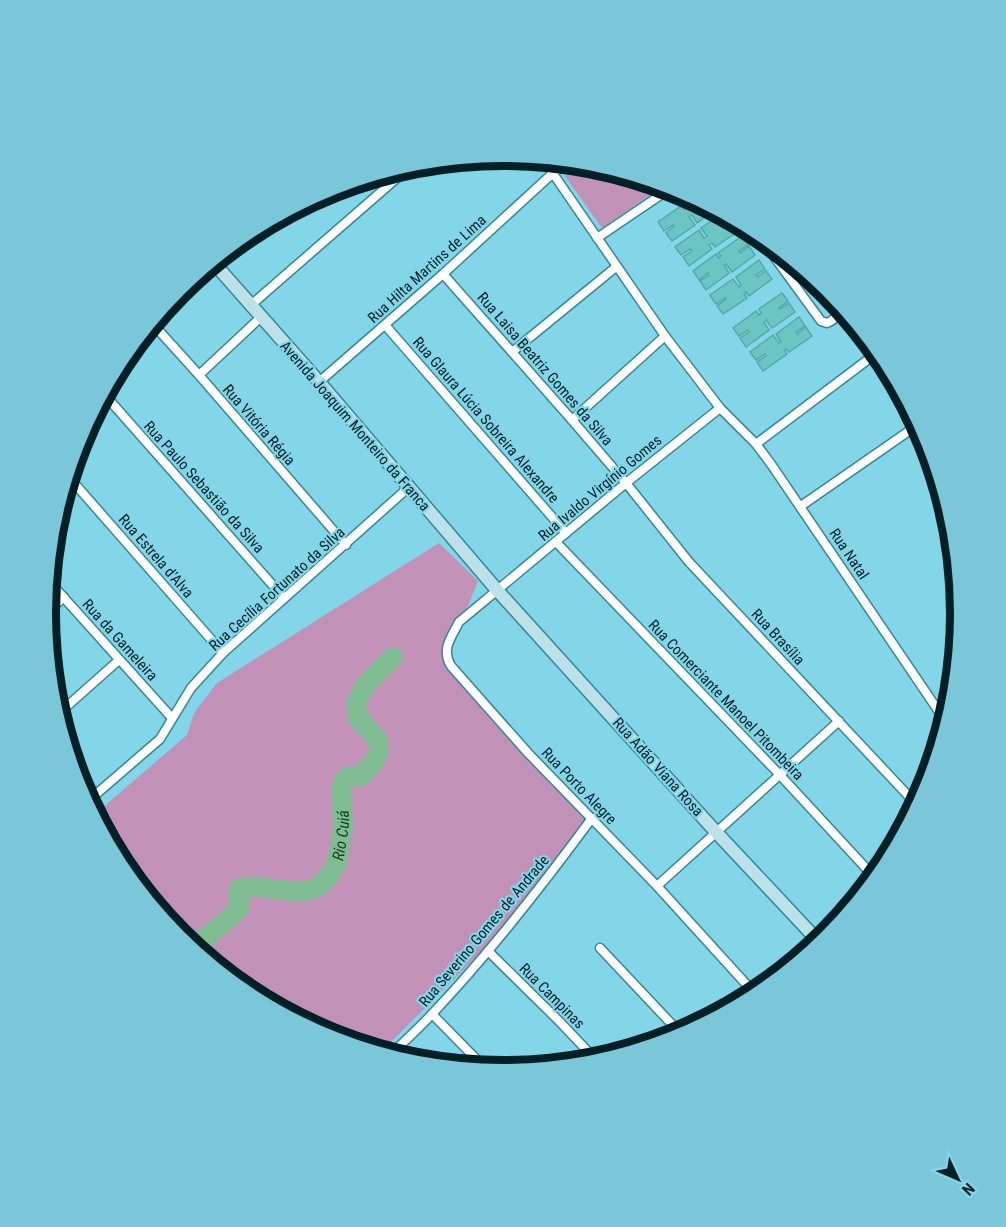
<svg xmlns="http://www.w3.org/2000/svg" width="1006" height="1227" viewBox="0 0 1006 1227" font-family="'Roboto Condensed',sans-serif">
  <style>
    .green { fill: #c191b7 }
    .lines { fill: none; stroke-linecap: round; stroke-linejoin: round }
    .river { stroke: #80bc92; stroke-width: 20 }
    .building { fill: #6bc5c3; stroke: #53aaa8; stroke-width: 1.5 }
    .street-casing { stroke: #328799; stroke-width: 11 }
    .secondary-casing { stroke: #328799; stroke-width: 15 }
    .street { stroke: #fff; stroke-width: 8 }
    .secondary { stroke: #bde1e8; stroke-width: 12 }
    .labels { text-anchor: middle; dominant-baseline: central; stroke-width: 4.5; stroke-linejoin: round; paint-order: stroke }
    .street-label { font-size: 15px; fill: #002027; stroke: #83d5e8 }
    .water-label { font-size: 16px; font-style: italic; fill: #124024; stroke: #83d5e8 }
    .rim { fill: none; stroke: #002027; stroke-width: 8 }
  </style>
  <rect width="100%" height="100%" fill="#83d5e8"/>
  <g class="green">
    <path d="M582 163 593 164 663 186 602 228 565 176Z"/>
    <path d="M439 543 478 581 447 658 587 818 496 937 380 1053 327 1036 248 994 179 937 122 868 94 815 187 735 194 713 217 683Z"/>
  </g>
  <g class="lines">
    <path class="river" id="s1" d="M194 949 204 939 236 912 240 906 238 894 239 889C266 880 305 906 327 878 329 875 333 871 335 867 338 860 343 829 343 821 343 811 339 788 344 780 348 775 355 776 361 776L373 763 379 751 378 740 358 718 356 703 365 685 393 657"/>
  </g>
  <g class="building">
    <path d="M693 198 715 210 697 223 692 215 689 217 695 225 672 241 666 233 674 226 673 225 664 231 658 222 681 206 684 209 686 208 684 204Z"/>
    <path d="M722 214 728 217 731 220 722 227 723 228 732 222 738 231 715 247 712 243 709 245 712 249 689 266 683 257 692 251 690 249 681 255 675 247 699 230 704 238 707 236 701 228Z"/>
    <path d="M742 236 748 245 739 251 740 253 749 246 755 255 732 272 726 264 724 265 729 273 706 290 700 281 709 275 708 273 699 280 693 271 716 254 719 258 721 256 718 253Z"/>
    <path d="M759 260 765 269 756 275 757 277 766 271 772 279 749 296 746 292 744 294 747 298 723 314 717 306 726 299 725 298 716 304 710 295 733 279 739 287 741 285 736 277Z"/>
    <path d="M782 293 788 301 779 308 780 309 789 303 795 312 772 328 766 320 764 322 769 330 746 347 740 338 749 332 748 330 739 336 733 328 756 311 759 315 761 313 759 309Z"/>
    <path d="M799 317 805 326 796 332 797 334 806 327 812 336 789 352 786 349 784 350 787 354 763 371 757 362 766 356 765 354 756 360 750 352 773 335 779 343 781 342 776 334Z"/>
  </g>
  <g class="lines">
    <defs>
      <g id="street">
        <path d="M543 159 665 336 720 408 756 444 771 464 946 722"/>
        <path d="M757 233 821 321 827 323C849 314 829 297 821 285"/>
        <path d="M597 238 671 188"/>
        <path d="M443 274 572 420 626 483 689 562 917 805"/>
        <path d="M251 305 413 164"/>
        <path d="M152 323 199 375 346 545"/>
        <path d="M385 325 566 533"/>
        <path d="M512 352 616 267"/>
        <path d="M199 375 261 317"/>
        <path d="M319 382 443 274 553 173 568 162"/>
        <path d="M104 394 284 598"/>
        <path d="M720 408 626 483 459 622C451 638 441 649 451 666L528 753 657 886 756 995"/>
        <path d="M572 420 665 336"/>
        <path d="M756 444 878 352"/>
        <path d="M68 476 223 653"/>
        <path d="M801 506 919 424"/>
        <path d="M556 542 780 775 875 878"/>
        <path d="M48 580 172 718"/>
        <path d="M45 614 64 597"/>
        <path d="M57 715 119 660"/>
        <path d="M87 802 160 739 191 688 223 653 409 487"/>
        <path d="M657 886 839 721"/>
        <path d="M600 948 682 1035"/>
        <path d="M488 951 559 1021 597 1061"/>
        <path d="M432 1014 487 1070"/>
        <path d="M390 1055C404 1042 419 1028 432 1014 490 953 542 886 592 818"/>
      </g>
      <path id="secondary" d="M213 262 319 382 497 590 716 832 820 943"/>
    </defs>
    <use href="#street" class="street-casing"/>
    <use href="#secondary" class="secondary-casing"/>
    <use href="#street" class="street"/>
    <use href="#secondary" class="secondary"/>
  </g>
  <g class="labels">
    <g class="street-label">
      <text transform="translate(427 269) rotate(-42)">Rua Hilta Martins de Lima</text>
      <text transform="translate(545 369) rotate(49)">Rua Laisa Beatriz Gomes da Silva</text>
      <text transform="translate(486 420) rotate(49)">Rua Glaura Lúcia Sobreira Alexandre</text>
      <text transform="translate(259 425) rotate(49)">Rua Vitória Régia</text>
      <text transform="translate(355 426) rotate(49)">Avenida Joaquim Monteiro da Franca</text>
      <text transform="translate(204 487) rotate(48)">Rua Paulo Sebastião da Silva</text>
      <text transform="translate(600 488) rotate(-40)">Rua Ivaldo Virgínio Gomes</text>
      <text transform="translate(849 554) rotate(56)">Rua Natal</text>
      <text transform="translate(156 556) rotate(49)">Rua Estrela d'Alva</text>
      <text transform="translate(277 589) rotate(-42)">Rua Cecília Fortunato da Silva</text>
      <text transform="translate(778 637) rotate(47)">Rua Brasília</text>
      <text transform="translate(120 640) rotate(48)">Rua da Gameleira</text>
      <text transform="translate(726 700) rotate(46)">Rua Comerciante Manoel Pitombeira</text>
      <text transform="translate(658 767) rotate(48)">Rua Adão Viana Rosa</text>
      <text transform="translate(579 786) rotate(46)">Rua Porto Alegre</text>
      <text transform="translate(484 931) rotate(-50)">Rua Severino Gomes de Andrade</text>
      <text transform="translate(552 996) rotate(45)">Rua Campinas</text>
    </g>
    <g class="water-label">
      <text stroke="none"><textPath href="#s1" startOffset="219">Rio Cuiá</textPath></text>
    </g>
  </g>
  <path d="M0 0H1006V1227H0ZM56 613a447 447 0 1 1 894 0a447 447 0 1 1-894 0Z" fill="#79c7d9" fill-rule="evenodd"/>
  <path class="rim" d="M56 613a447 447 0 1 1 894 0a447 447 0 1 1-894 0Z"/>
  <g transform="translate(958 1179) rotate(134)" stroke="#83d5e8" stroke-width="4.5" paint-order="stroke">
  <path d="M0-4.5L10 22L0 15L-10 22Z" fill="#002027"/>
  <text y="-9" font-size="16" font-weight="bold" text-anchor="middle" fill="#002027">N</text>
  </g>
</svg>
